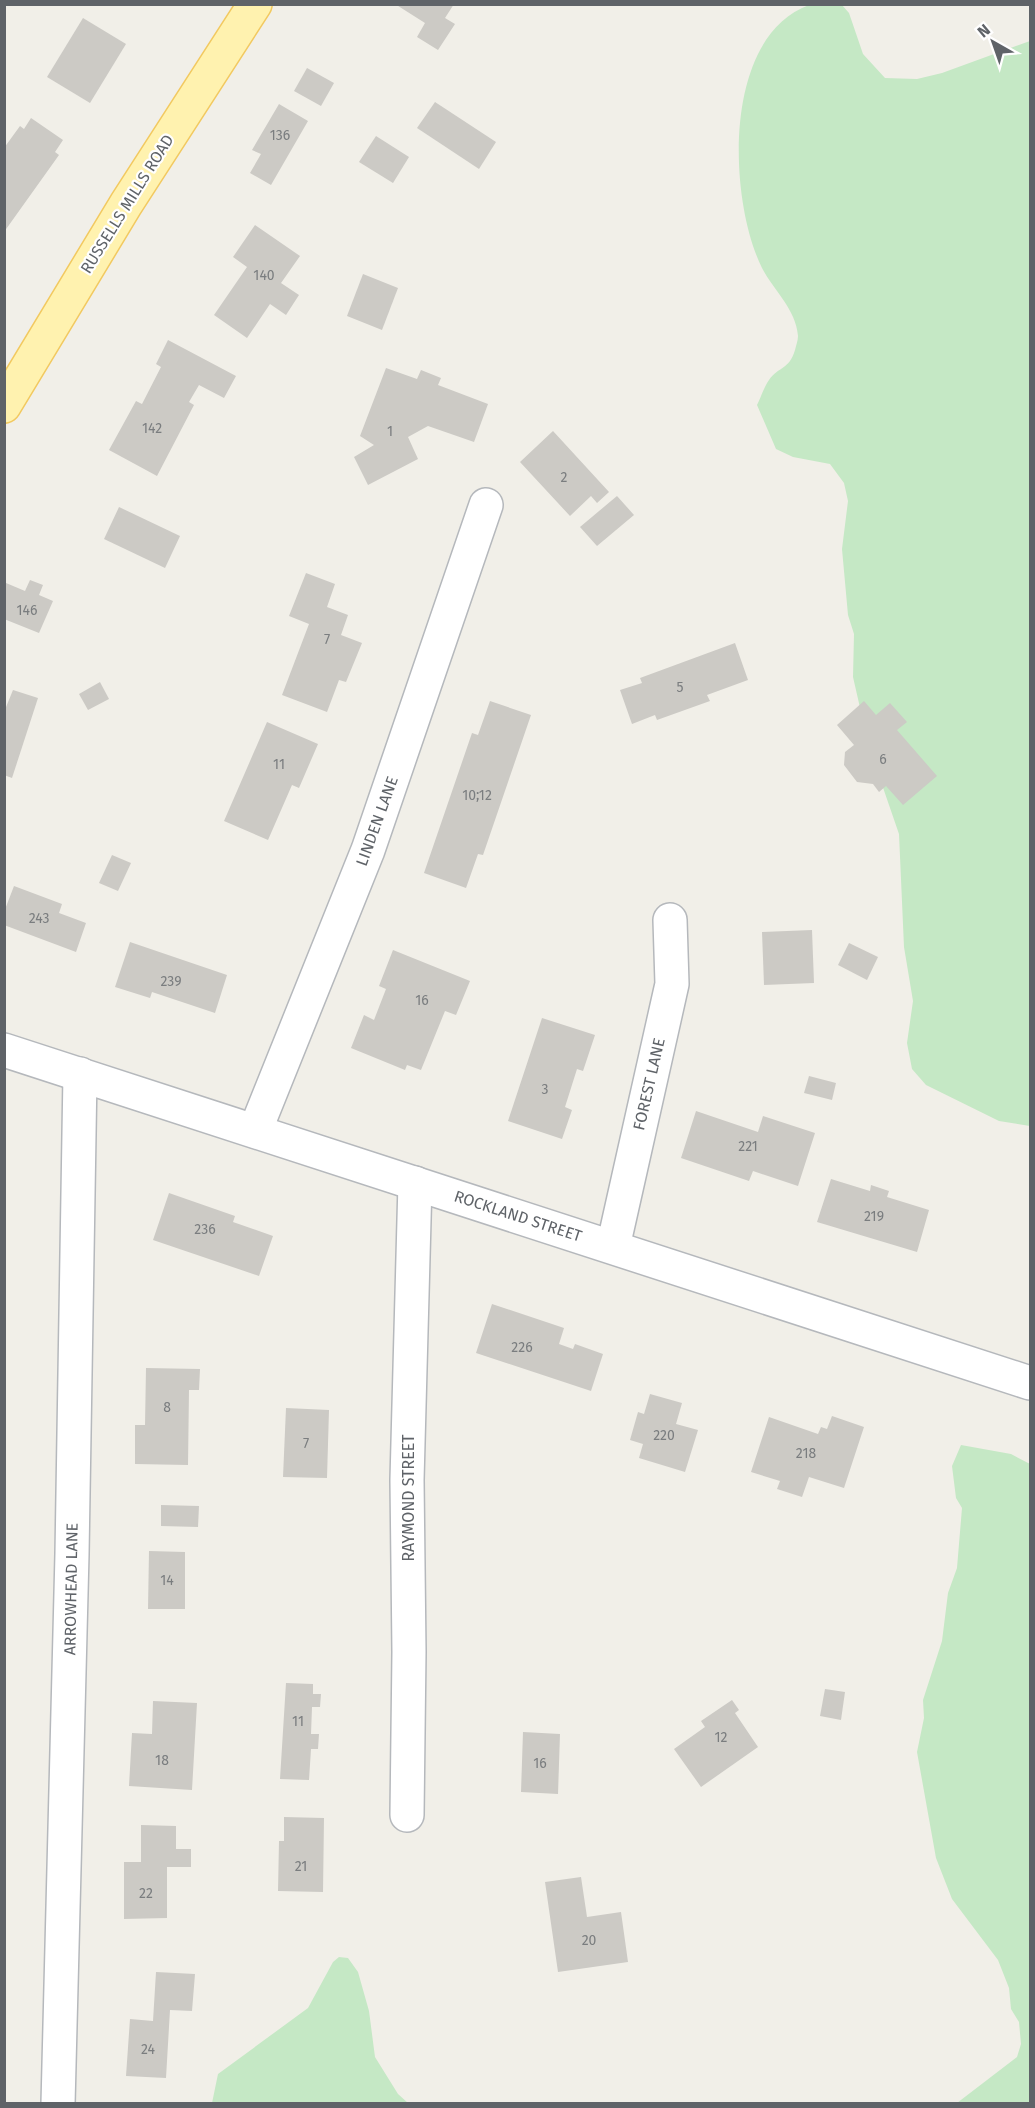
<svg xmlns="http://www.w3.org/2000/svg" width="1035" height="2108" viewBox="0 0 1035 2108" font-family="'Fira Sans',sans-serif">
  <style>
    .green { fill: #c5e8c5 }
    .building { fill: #cccac5 }
    .lines { fill: none; stroke-linecap: round; stroke-linejoin: round }
    .minor-casing { stroke: #b5b8bc; stroke-width: 36 }
    .major-casing { stroke: #f2c960; stroke-width: 36 }
    .minor { stroke: #fff; stroke-width: 33 }
    .major { stroke: #fff2af; stroke-width: 33 }
    .labels { text-anchor: middle; dominant-baseline: central; stroke-width: 4.5; stroke-linejoin: round; paint-order: stroke }
    .number-label { font-size: 14px; fill: #7a7d7f }
    .street-label { font-size: 16px; fill: #5f6368; stroke: #fff }
  </style>
  <rect width="100%" height="100%" fill="#f1efe8"/>
  <g class="green">
    <path d="M809 5H842L849 13 863 54 885 78 917 79 942 73 1030 41V1126L999 1121 926 1085 912 1069 907 1043 913 1001 904 947 899 834 869 747 853 677 854 634 848 615 842 549 848 501 844 483 830 464 793 457 776 449 757 405C761 397 764 387 769 380 779 366 789 370 795 350 796 345 798 341 798 336 796 309 774 291 762 268 728 199 722 37 809 5Z"/>
    <path d="M961 1445 1011 1454 1030 1464V2103H957L1017 2057 1021 2044 1019 2022 1011 2009 1009 1988 998 1960 952 1899 936 1858 917 1752 924 1718 923 1700 942 1641 948 1593 957 1568 962 1508 956 1498 952 1466Z"/>
    <path d="M339 1957 348 1958 358 1972 369 2011 375 2057 398 2094 408 2103H212L218 2074 308 2008 333 1962Z"/>
  </g>
  <g class="building">
    <path d="M395 4H454L445 18 455 24 438 50 417 37 425 23Z"/>
    <path d="M83 18 126 44 90 103 47 77Z"/>
    <path d="M307 68 334 83 321 106 294 91Z"/>
    <path d="M435 102 496 142 479 169 417 128Z"/>
    <path d="M279 104 308 121 271 185 250 173 261 154 252 150Z"/>
    <path d="M31 118 63 140 55 152 59 155 4 232V148L20 126 24 129Z"/>
    <path d="M376 136 409 157 393 183 359 162Z"/>
    <path d="M255 225 300 256 281 283 299 295 286 315 270 304 247 338 214 315 247 267 233 257Z"/>
    <path d="M363 274 398 288 382 330 347 316Z"/>
    <path d="M168 340 236 376 224 398 199 385 189 402 194 405 157 476 109 450 136 401 142 404 161 367 156 364Z"/>
    <path d="M386 368 417 379 421 370 441 378 438 385 488 404 474 442 428 426 408 437 418 459 368 485 354 457 374 445 360 436Z"/>
    <path d="M553 431 609 492 597 503 591 496 570 516 520 462Z"/>
    <path d="M617 496 634 515 597 546 580 527Z"/>
    <path d="M119 507 180 536 165 568 104 539Z"/>
    <path d="M306 573 335 584 327 607 348 615 341 635 362 643 346 682 339 680 327 712 282 695 309 624 289 616Z"/>
    <path d="M30 580 43 585 39 595 53 601 39 633 4 619V588L6 583 25 591Z"/>
    <path d="M735 643 748 680 707 695 710 701 657 720 655 715 632 724 620 690 642 683 640 678Z"/>
    <path d="M100 682 109 699 88 710 79 694Z"/>
    <path d="M13 690 38 698 12 778 4 775V712Z"/>
    <path d="M490 701 531 715 483 855 478 854 466 888 424 873 472 733 478 735Z"/>
    <path d="M864 701 876 715 890 703 907 722 897 730 937 776 903 805 886 786 879 792 873 784 857 782 844 765 845 752 854 745 837 725Z"/>
    <path d="M267 722 318 744 299 788 292 785 268 840 224 821Z"/>
    <path d="M112 855 131 863 118 891 99 883Z"/>
    <path d="M14 886 62 904 59 913 86 923 76 952 4 925V912Z"/>
    <path d="M812 930 814 983 764 985 762 932Z"/>
    <path d="M130 942 227 975 215 1013 152 992 150 998 115 987Z"/>
    <path d="M849 943 878 957 867 980 838 965Z"/>
    <path d="M393 950 470 981 456 1015 445 1011 421 1070 407 1065 405 1070 351 1048 364 1015 374 1020 386 989 379 986Z"/>
    <path d="M542 1018 595 1035 583 1071 577 1069 565 1107 572 1110 562 1139 508 1121Z"/>
    <path d="M809 1076 836 1083 832 1100 804 1093Z"/>
    <path d="M696 1111 758 1132 763 1116 815 1133 798 1186 753 1171 749 1181 681 1158Z"/>
    <path d="M831 1179 870 1191 871 1185 889 1191 887 1197 929 1210 917 1252 817 1222Z"/>
    <path d="M169 1193 235 1216 233 1222 273 1236 259 1276 153 1240Z"/>
    <path d="M492 1304 564 1328 559 1344 573 1349 575 1344 603 1354 591 1391 476 1353Z"/>
    <path d="M146 1368 200 1369 199 1390H189L188 1465 135 1464V1425H145Z"/>
    <path d="M650 1394 682 1403 676 1424 698 1430 685 1472 639 1458 643 1444 630 1440 638 1412 644 1414Z"/>
    <path d="M286 1408 329 1410 327 1478 283 1477Z"/>
    <path d="M832 1416 864 1427 844 1488 809 1477 802 1497 777 1489 780 1481 751 1472 769 1417 818 1434 821 1427 827 1429Z"/>
    <path d="M161 1505 199 1506 198 1527 161 1526Z"/>
    <path d="M149 1551 185 1552V1609H148Z"/>
    <path d="M286 1683 313 1684V1694H321L320 1707H312L311 1734H319L318 1749H311L309 1780 280 1779Z"/>
    <path d="M825 1689 845 1692 841 1720 820 1716Z"/>
    <path d="M732 1700 739 1710 735 1713 758 1747 701 1787 674 1749 705 1727 701 1721Z"/>
    <path d="M153 1701 197 1703 192 1790 129 1786 132 1733 152 1734Z"/>
    <path d="M523 1732 560 1734 558 1794 521 1792Z"/>
    <path d="M284 1817 324 1818 323 1892 278 1891 279 1841H284Z"/>
    <path d="M141 1825 176 1826V1849H191V1867H167V1918L124 1919V1862H141Z"/>
    <path d="M581 1877 587 1917 621 1912 628 1962 558 1972 545 1882Z"/>
    <path d="M156 1972 195 1974 192 2011 170 2010 166 2078 126 2076 130 2019 153 2021Z"/>
  </g>
  <g class="lines">
    <defs>
      <g id="minor">
        <path d="M4 1050 1030 1383"/>
        <path d="M255 1131 368 850 486 505"/>
        <path d="M613 1247 672 984 670 920"/>
        <path d="M407 1815 409 1652 407 1480 415 1183"/>
        <path d="M58 2104 72 1554 80 1074"/>
      </g>
      <path id="major" d="M4 406 126 204 255 4"/>
    </defs>
    <use href="#minor" class="minor-casing"/>
    <use href="#major" class="major-casing"/>
    <use href="#minor" class="minor"/>
    <use href="#major" class="major"/>
  </g>
  <g class="labels">
    <g class="number-label">
      <text x="280" y="135">136</text>
      <text x="264" y="275">140</text>
      <text x="152" y="428">142</text>
      <text x="390" y="431">1</text>
      <text x="564" y="477">2</text>
      <text x="27" y="610">146</text>
      <text x="327" y="639">7</text>
      <text x="680" y="687">5</text>
      <text x="883" y="759">6</text>
      <text x="279" y="764">11</text>
      <text x="477" y="795">10;12</text>
      <text x="39" y="918">243</text>
      <text x="171" y="981">239</text>
      <text x="422" y="1000">16</text>
      <text x="545" y="1089">3</text>
      <text x="748" y="1146">221</text>
      <text x="874" y="1216">219</text>
      <text x="205" y="1229">236</text>
      <text x="522" y="1347">226</text>
      <text x="167" y="1407">8</text>
      <text x="664" y="1435">220</text>
      <text x="306" y="1443">7</text>
      <text x="806" y="1453">218</text>
      <text x="167" y="1580">14</text>
      <text x="298" y="1721">11</text>
      <text x="721" y="1737">12</text>
      <text x="162" y="1760">18</text>
      <text x="540" y="1763">16</text>
      <text x="301" y="1866">21</text>
      <text x="146" y="1893">22</text>
      <text x="589" y="1940">20</text>
      <text x="148" y="2049">24</text>
    </g>
    <g class="street-label">
      <text transform="translate(127 204) rotate(-58)">RUSSELLS MILLS ROAD</text>
      <text transform="translate(377 821) rotate(-70)">LINDEN LANE</text>
      <text transform="translate(649 1084) rotate(-77)">FOREST LANE</text>
      <text transform="translate(518 1216) rotate(18)">ROCKLAND STREET</text>
      <text transform="translate(408 1498) rotate(-90)">RAYMOND STREET</text>
      <text transform="translate(71 1589) rotate(-89)">ARROWHEAD LANE</text>
    </g>
  </g>
  <rect width="1035" height="2108" fill="none" stroke="#5f6368" stroke-width="12"/>
  <g transform="translate(993 42) rotate(320)" stroke="#ffffff" stroke-width="4.5" paint-order="stroke">
  <path d="M0-4.5L10 22L0 15L-10 22Z" fill="#5f6368"/>
  <text y="-9" font-size="16" font-weight="bold" text-anchor="middle" fill="#5f6368">N</text>
  </g>
</svg>
